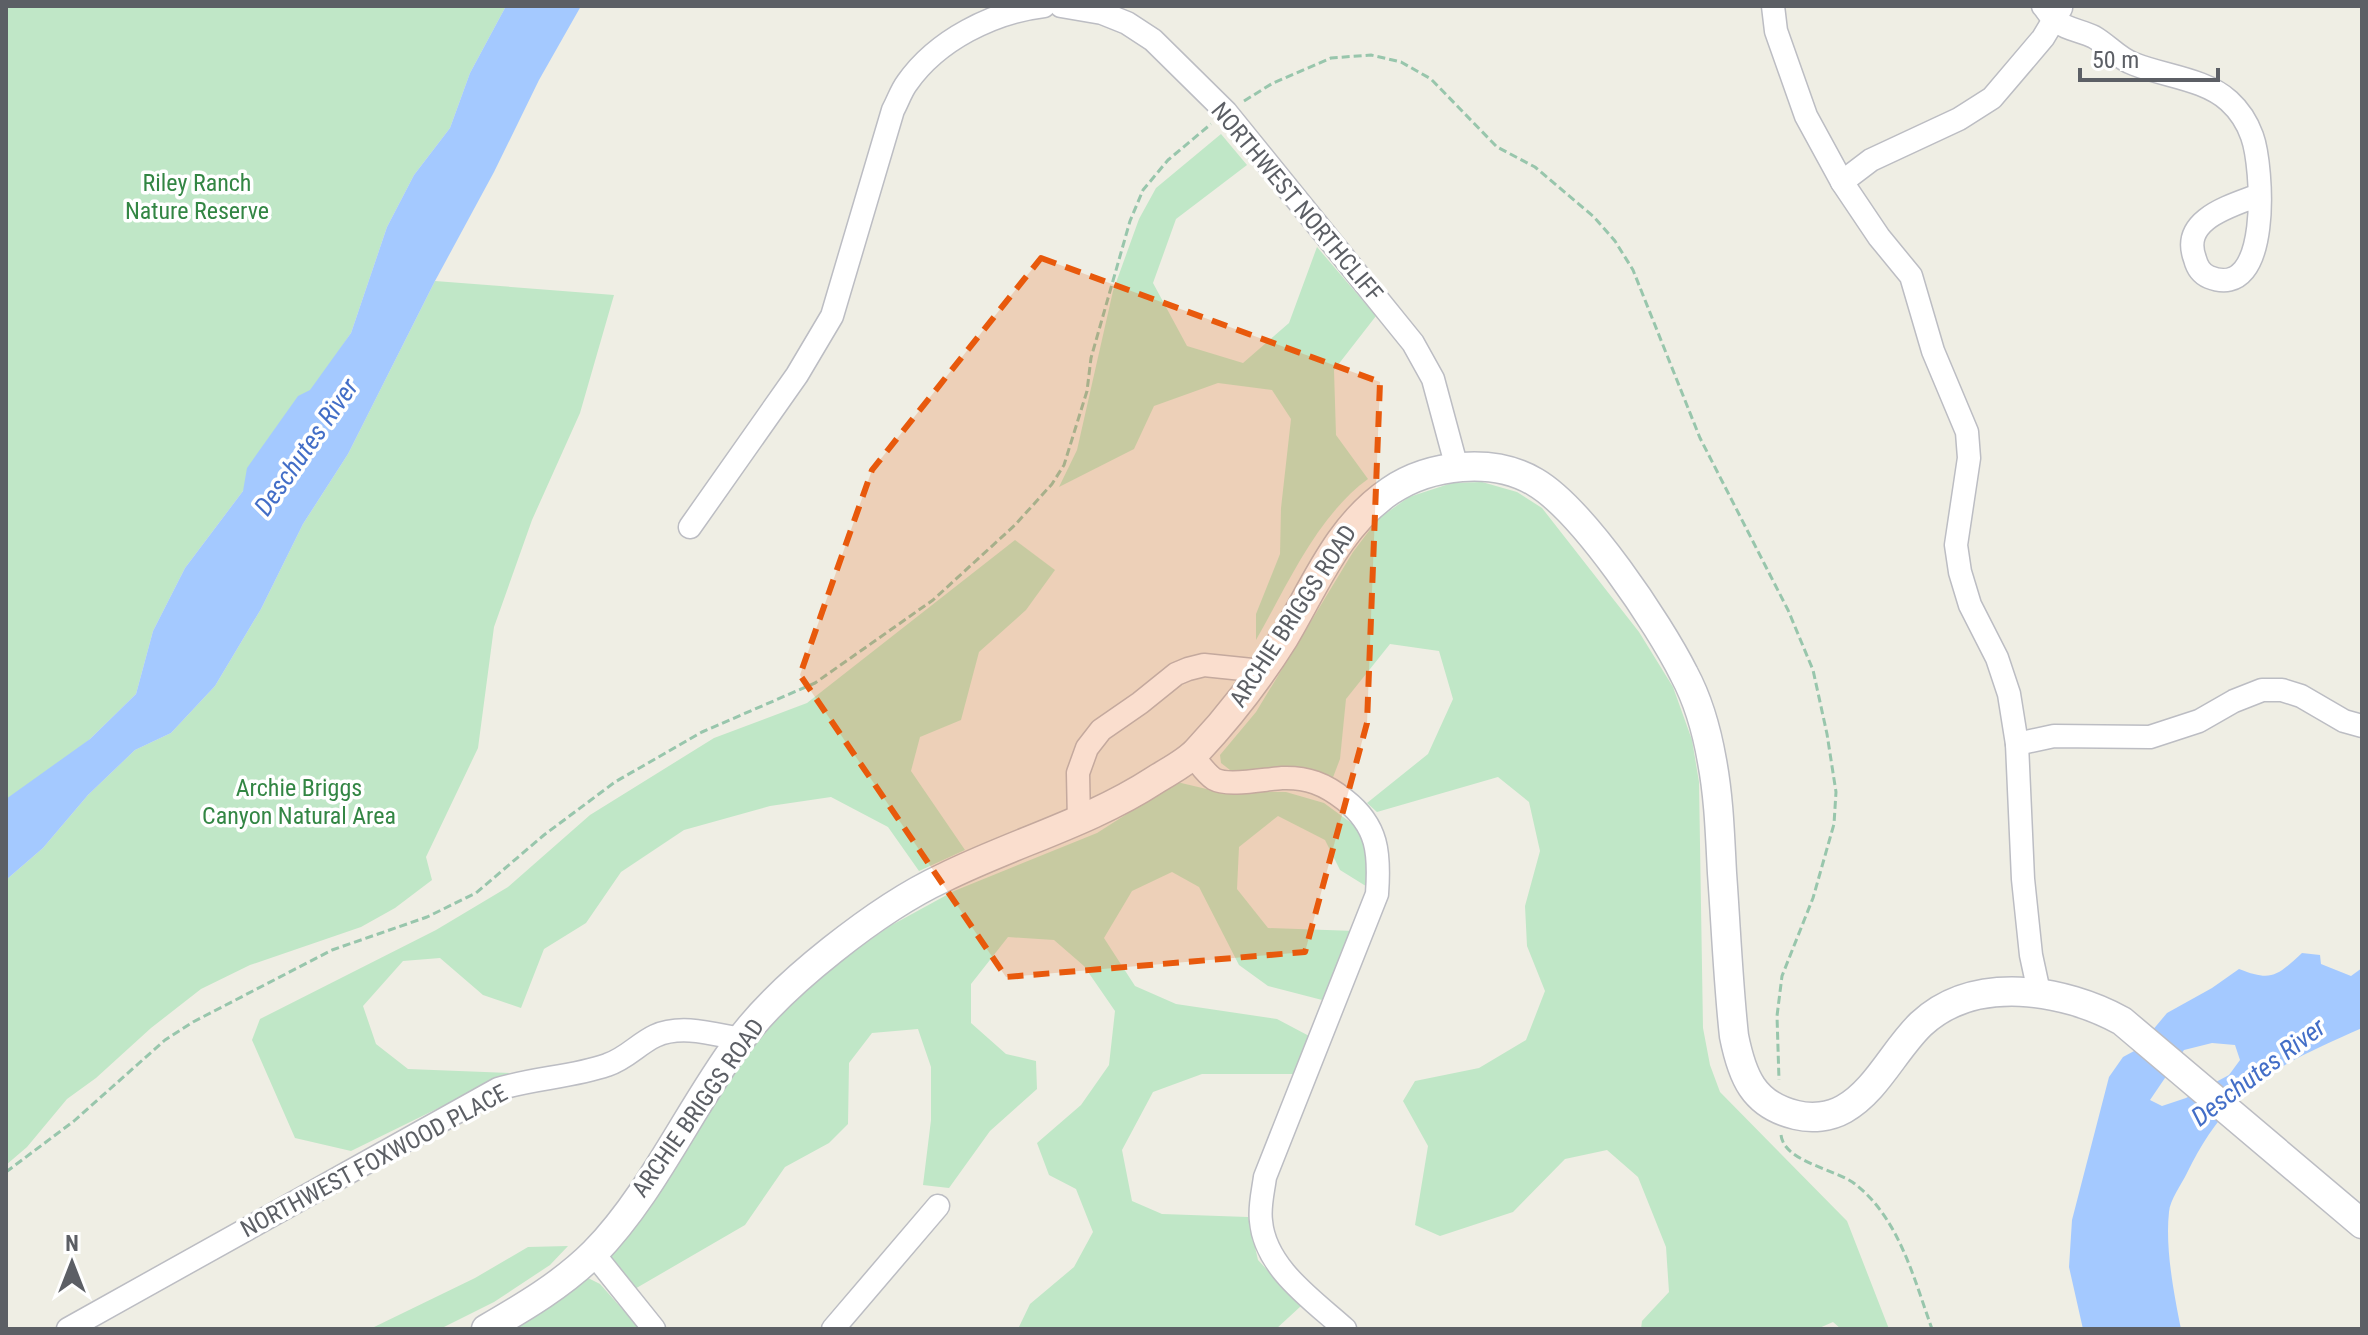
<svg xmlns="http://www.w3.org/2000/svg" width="2368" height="1335" viewBox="0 0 2368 1335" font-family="'Roboto Condensed',sans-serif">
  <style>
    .green { fill: #c0e7c7 }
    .water { fill: #a4c9ff; fill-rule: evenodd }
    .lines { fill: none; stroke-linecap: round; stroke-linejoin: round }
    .minor-casing { stroke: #bcbdc3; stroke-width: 25 }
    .tertiary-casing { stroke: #bcbdc3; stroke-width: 31 }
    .path { stroke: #98c6ac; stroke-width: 3; stroke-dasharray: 8 4; stroke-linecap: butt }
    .minor { stroke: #fff; stroke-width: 22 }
    .tertiary { stroke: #fff; stroke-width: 28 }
    .marked { fill: #e8590c; fill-opacity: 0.2; stroke: #e8590c; stroke-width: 6; stroke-dasharray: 16 10; stroke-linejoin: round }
    .labels { text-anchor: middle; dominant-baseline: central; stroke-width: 7; stroke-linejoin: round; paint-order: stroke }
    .park-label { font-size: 24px; fill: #338644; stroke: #fff }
    .street-label { font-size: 24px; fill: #5c5f65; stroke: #fff }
    .water-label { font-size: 26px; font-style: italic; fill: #436ec7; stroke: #fff }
  </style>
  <rect width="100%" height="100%" fill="#efeee4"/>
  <g class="green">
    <path d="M6 6H506L470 73 450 128 414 175 387 227 351 333 243 491 185 568 153 631 136 694 90 739 6 810Z"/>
    <path d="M1221 134 1247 165 1176 219 1153 283 1187 346 1243 363 1289 323 1317 247 1376 316 1334 370 1336 435 1368 479C1317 516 1287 586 1256 640V614L1280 554 1281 508 1291 419 1272 390 1218 383 1154 406 1134 449 1059 487 1077 450 1113 291 1139 219 1156 188Z"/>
    <path d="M435 281 614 295 580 413 532 520 494 627 478 748 426 857 432 880 395 908 361 927 250 965 201 989 151 1028 96 1078 67 1099 27 1147 6 1165V880L43 848 88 795 135 750 171 733 215 686 261 609 303 524 348 454Z"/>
    <path d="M1482 482 1517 492 1542 508 1639 632 1673 687 1692 740 1699 782 1703 1028 1710 1065 1720 1092 1847 1221 1889 1329H1841L1833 1322 1817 1329H1641L1642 1321 1669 1292 1666 1247 1638 1177 1607 1150 1565 1159 1513 1212 1440 1236 1415 1225 1428 1146 1403 1101 1415 1081 1479 1068 1526 1040 1545 991 1527 946 1525 906 1540 851 1529 802 1498 777 1377 812 1367 803 1428 754 1453 699 1439 651 1390 644 1346 699 1340 759 1332 780 1230 770 1221 763 1220 755 1256 712 1353 552 1378 519 1409 497 1452 483Z"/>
    <path d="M1015 540 1055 570 1026 610 979 652 961 720 920 737 911 771 965 850 919 871 888 827 831 797 770 806 684 830 621 872 586 923 544 949 521 1008 483 995 440 958 403 961 363 1006 376 1044 408 1069 510 1073 351 1151 295 1138 252 1040 260 1019 436 930 508 887 590 815 714 738 807 703Z"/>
    <path d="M1177 782 1215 791 1286 792 1324 803 1354 825 1366 846 1369 888 1340 870 1325 840 1278 816 1239 847 1237 889 1268 928 1355 931 1326 1001 1268 986 1239 965 1199 887 1172 872 1132 891 1104 938 1135 986 1176 1004 1277 1019 1311 1037 1296 1074H1202L1153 1092 1122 1150 1132 1201 1162 1214 1248 1217 1258 1260 1301 1306 1276 1329H1018L1030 1304 1074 1267 1093 1232 1076 1189 1049 1175 1037 1143 1081 1105 1109 1065 1115 1011 1084 966 1054 940 1008 937 971 984V1023L1006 1054 1036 1061 1037 1089 990 1131 949 1188 923 1185 931 1120V1067L918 1029 872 1033 849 1063 848 1124 829 1143 785 1167 745 1225 633 1290 614 1270 610 1255 761 1032 823 973 890 926 954 891 1097 833Z"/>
    <path d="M568 1246 550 1265 494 1302 440 1329H370L475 1278 528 1247Z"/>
    <path d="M588 1278 600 1284 640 1329H514L577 1280Z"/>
  </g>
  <g class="water">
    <path d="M506 6H581L539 80 494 172 435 281 348 454 303 524 261 609 215 686 171 733 135 750 88 795 43 848 6 880V799L90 739 136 694 153 631 185 568 243 491 247 468 298 396 310 390 351 333 387 227 414 175 450 128 470 73Z"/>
    <path d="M2302 953 2320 955 2321 964 2351 976 2362 968V1028C2277 1066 2230 1085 2187 1173 2181 1185 2170 1200 2169 1212 2165 1248 2174 1294 2181 1329H2083L2069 1267 2072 1220 2109 1077 2123 1057 2136 1050 2167 1013 2212 988 2239 969C2272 982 2277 976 2302 953ZM2212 1043 2235 1045 2240 1060 2229 1075 2186 1098 2162 1106 2150 1100 2184 1050Z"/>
  </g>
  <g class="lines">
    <defs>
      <g id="minor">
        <path d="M1061 6 1102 13 1127 23 1153 40 1226 112 1413 343 1433 379 1457 468"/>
        <path d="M1773 6 1776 31 1806 116 1842 182 1879 237 1911 276 1933 351 1967 432 1969 458 1956 545 1960 572 1970 605 1997 658 2009 694 2017 744 2023 879 2031 955 2039 992"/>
        <path d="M2043 6C2047 10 2050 17 2055 20 2065 29 2082 31 2094 37 2108 45 2119 59 2134 64 2164 76 2205 79 2229 101 2240 111 2247 122 2252 136 2263 166 2272 303 2209 277 2202 274 2197 267 2195 259 2180 219 2231 206 2259 195"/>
        <path d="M1842 182 1871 160 1959 119 1992 98 2043 38 2061 8"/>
        <path d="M690 527 797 375 832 316 893 110C898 101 901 91 907 83 937 40 993 12 1044 6"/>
        <path d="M2017 744 2054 736 2150 737 2199 721 2234 701 2262 690H2282L2301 696 2344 721 2362 726"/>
        <path d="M1193 756C1199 763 1206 774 1214 779 1228 787 1265 779 1282 778 1307 777 1325 784 1345 800 1378 826 1380 853 1377 894L1265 1177C1263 1192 1259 1207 1261 1221 1265 1268 1313 1300 1345 1329"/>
        <path d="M1079 822 1078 773 1087 748 1101 730 1140 703 1176 674 1188 669 1204 665 1262 671"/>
        <path d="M593 1253 654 1329"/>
        <path d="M68 1329 498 1089C534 1078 573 1077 607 1065 626 1059 638 1044 655 1036 681 1024 713 1034 740 1039"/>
        <path d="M833 1329 938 1206"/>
      </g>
      <path id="tertiary" d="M486 1329C524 1307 563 1284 594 1253 652 1194 689 1109 738 1043 763 1008 798 977 832 950 866 923 904 896 943 878 1013 843 1089 823 1155 780 1169 771 1186 763 1197 751 1229 717 1259 678 1284 638 1315 586 1338 526 1390 491 1430 464 1493 457 1535 482 1583 510 1659 624 1684 674 1698 700 1707 732 1712 761 1719 798 1720 836 1722 873 1726 927 1728 981 1734 1036 1742 1076 1753 1105 1796 1115 1812 1119 1830 1117 1844 1109 1877 1090 1894 1050 1921 1024 1975 974 2064 989 2122 1021L2362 1224"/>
    </defs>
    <use href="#minor" class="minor-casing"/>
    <use href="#tertiary" class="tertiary-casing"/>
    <g class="path">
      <path d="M1244 101 1273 83 1331 58 1371 55 1401 62 1431 79 1497 147 1535 167 1594 217 1615 241 1633 270 1700 438 1788 610 1813 670 1827 734 1836 792 1834 824 1813 898 1782 976 1777 1016 1779 1080"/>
      <path d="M1781 1135C1784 1162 1836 1169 1855 1184 1899 1218 1914 1279 1932 1329"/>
      <path d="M6 1172 74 1121 165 1040 193 1022 332 950 427 917 476 893 544 835 615 782 702 732 815 683 933 600 1015 525 1052 484 1064 465 1087 391 1091 358 1130 221 1143 190 1168 160 1211 124"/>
    </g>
    <use href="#minor" class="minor"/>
    <use href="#tertiary" class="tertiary"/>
  </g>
  <path class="marked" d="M1041 258 1380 382 1367 723 1305 952 1006 977 800 675 872 470Z"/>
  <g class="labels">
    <g class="park-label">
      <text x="197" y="183">Riley Ranch<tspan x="197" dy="28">Nature Reserve</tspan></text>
      <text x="299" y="788">Archie Briggs<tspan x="299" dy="28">Canyon Natural Area</tspan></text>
    </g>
    <g class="street-label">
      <text transform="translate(1297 202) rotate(50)">NORTHWEST NORTHCLIFF</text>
      <text transform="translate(1293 616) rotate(-57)">ARCHIE BRIGGS ROAD</text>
      <text transform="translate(698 1108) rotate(-55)">ARCHIE BRIGGS ROAD</text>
      <text transform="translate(374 1161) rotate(-28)">NORTHWEST FOXWOOD PLACE</text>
    </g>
    <g class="water-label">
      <text transform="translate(306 447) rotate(-55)">Deschutes River</text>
      <text transform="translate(2258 1072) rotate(-37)">Deschutes River</text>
    </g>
  </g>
  <rect width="2368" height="1335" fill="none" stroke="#5c5f65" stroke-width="16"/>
  <g transform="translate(72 1263)" stroke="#ffffff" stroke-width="6" paint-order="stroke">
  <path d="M0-6L14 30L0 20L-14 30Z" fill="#5c5f65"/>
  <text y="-12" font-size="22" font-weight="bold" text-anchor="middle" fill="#5c5f65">N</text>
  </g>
  <path d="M2080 68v12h138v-12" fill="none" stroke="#5c5f65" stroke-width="4"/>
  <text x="2092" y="68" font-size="24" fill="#5c5f65" stroke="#ffffff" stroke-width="6" paint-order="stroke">50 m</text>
</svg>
